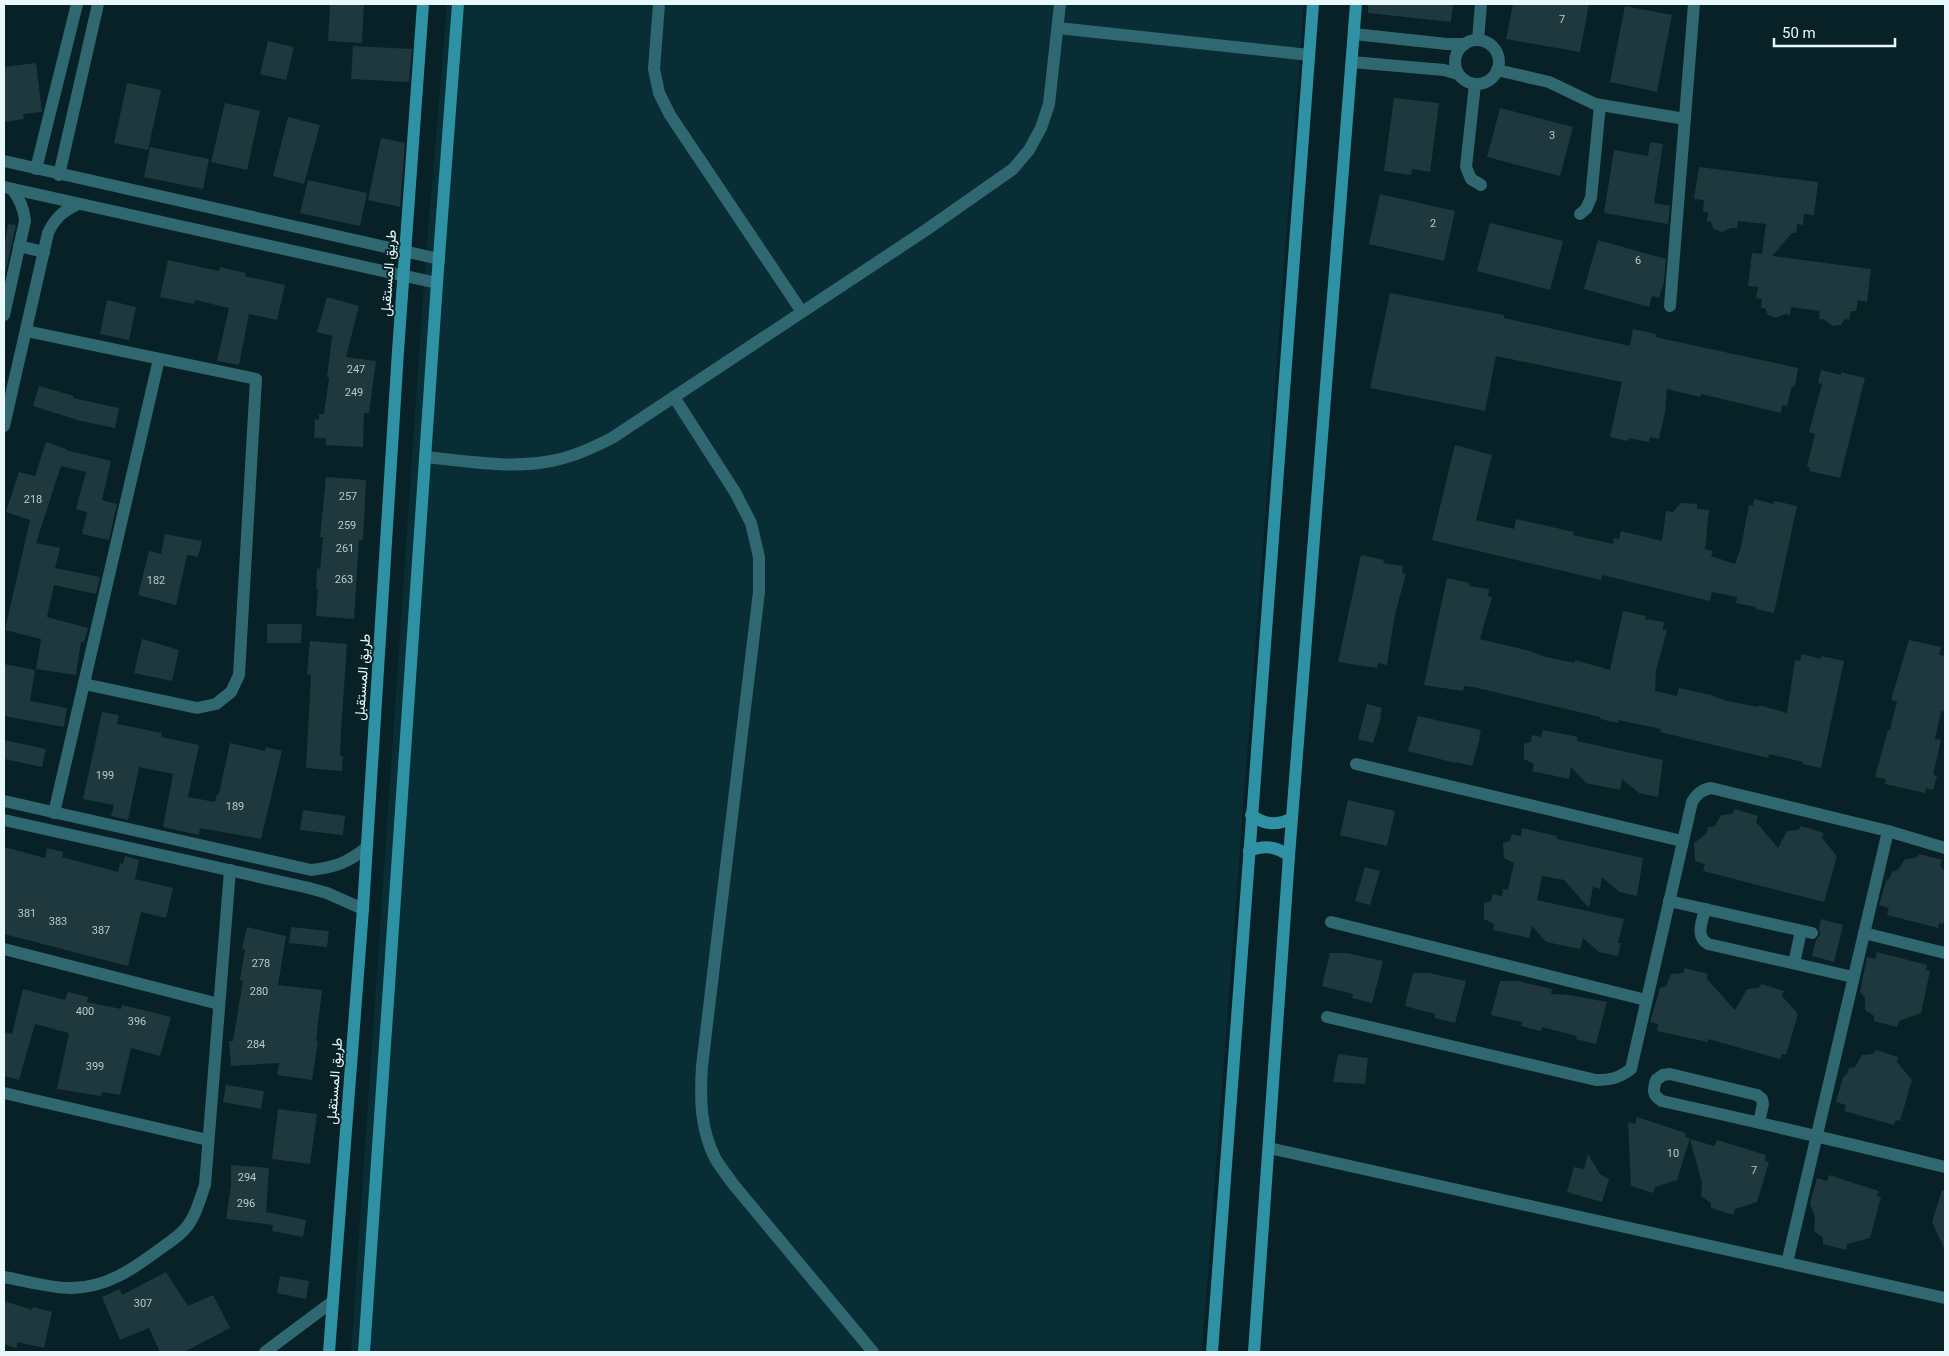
<svg xmlns="http://www.w3.org/2000/svg" width="1949" height="1356" viewBox="0 0 1949 1356" font-family="Roboto,Vazirmatn,sans-serif">
  <style>
    .built { fill: #082d34 }
    .building { fill: #1f383d }
    .lines { fill: none; stroke-linecap: round; stroke-linejoin: round }
    .street { stroke: #306872; stroke-width: 12 }
    .secondary { stroke: #2f92a4; stroke-width: 12 }
    .labels { text-anchor: middle; dominant-baseline: central; stroke-width: 4; stroke-linejoin: round; paint-order: stroke }
    .number-label { font-size: 11px; fill: #b6c8cc }
    .street-label { font-size: 14px; fill: #e9f8fb; stroke: #072126 }
  </style>
  <rect width="100%" height="100%" fill="#072126"/>
  <path class="built" d="M447 4H1304L1202 1352H351L425 267Z"/>
  <g class="building">
    <path d="M330 4H364L362 43 328 41Z"/>
    <path d="M1368 4H1453L1451 22 1368 13Z"/>
    <path d="M1513 4H1589L1580 52 1506 39Z"/>
    <path d="M1625 6 1672 15 1657 92 1610 82Z"/>
    <path d="M268 41 294 47 286 80 260 74Z"/>
    <path d="M353 46 412 49 409 82 351 79Z"/>
    <path d="M36 63 42 112 23 114 24 119 4 122V67Z"/>
    <path d="M127 83 161 90 148 150 114 143Z"/>
    <path d="M1394 98 1439 103 1430 172 1412 169 1411 175 1384 171Z"/>
    <path d="M225 103 260 111 247 170 211 162Z"/>
    <path d="M1500 108 1573 127 1560 176 1487 157Z"/>
    <path d="M288 117 320 125 304 184 273 176Z"/>
    <path d="M381 138 405 143 400 207 368 200Z"/>
    <path d="M1650 142 1663 144 1654 203 1670 206 1668 224 1604 213 1614 150 1648 156Z"/>
    <path d="M150 147 209 159 203 189 144 177Z"/>
    <path d="M1699 167 1818 182 1814 215 1804 214 1803 225 1797 224 1796 233H1792L1772 256 1871 269 1867 302 1858 300 1856 311H1851L1849 320 1845 319 1841 325 1832 326 1824 319H1819L1820 311 1791 307 1790 315 1785 314 1776 318 1768 315 1765 308H1761L1762 299 1756 298 1758 287 1748 286 1752 253 1762 254 1766 224 1738 221 1737 228H1731L1722 232 1714 229 1711 222 1707 221 1708 212H1703L1704 200 1694 199Z"/>
    <path d="M308 180 367 193 360 226 300 213Z"/>
    <path d="M1380 194 1455 211 1444 261 1369 244Z"/>
    <path d="M1490 223 1563 241 1550 290 1477 271Z"/>
    <path d="M8 224 16 225 4 279V248Z"/>
    <path d="M1598 240 1666 259 1664 282 1659 298 1652 296 1649 307 1584 289Z"/>
    <path d="M168 260 219 271 220 267 246 273 245 276 285 285 277 320 249 314 239 365 217 361 229 308 195 300 194 304 160 297Z"/>
    <path d="M1390 293 1504 315V318L1630 346 1633 329 1656 334 1655 337 1798 368 1795 387 1792 386 1787 406 1782 405 1781 413 1701 394 1700 397 1667 389 1665 412 1659 439 1650 437 1649 442 1629 438 1628 441 1610 437 1622 382 1496 356 1485 411 1370 388Z"/>
    <path d="M327 297 359 306 346 357 376 361 369 413H364L363 447 326 445V438H314L315 419 319 420V414H324L329 378 327 377 332 336 317 332Z"/>
    <path d="M107 300 136 307 129 340 100 334Z"/>
    <path d="M1821 370 1841 375V372L1865 378 1840 478 1809 471 1810 468 1807 467 1815 434 1809 432 1822 384 1818 383Z"/>
    <path d="M39 386 74 396 73 398 119 408 115 428 81 421 33 406Z"/>
    <path d="M46 442 66 449V450L111 461 102 500 117 504 109 540 82 534 87 512 76 509 86 472 61 466 36 543 60 548 55 568 100 577 96 594 54 585 47 617 88 628 84 642H81L76 675 36 669 41 639 5 630 30 520 6 512 19 472 35 476Z"/>
    <path d="M1455 445 1492 455 1476 520 1514 529 1516 519 1574 532 1573 535 1613 544 1614 538 1619 539 1621 531 1662 541 1666 511 1673 512 1681 503 1697 504V509L1709 510 1705 549 1713 551 1711 556 1735 564 1741 547 1749 505 1753 506 1754 499 1774 504V501L1797 506 1774 613 1756 609V607L1736 603 1737 597 1712 592 1710 601 1602 575 1601 580 1432 540Z"/>
    <path d="M326 477 366 480 363 540H359L354 619 316 616 318 589H316L317 568 320 569 323 537H320Z"/>
    <path d="M165 534 202 541 198 557 187 555 176 605 138 595 149 551 161 554Z"/>
    <path d="M1361 555 1384 560 1383 563 1403 566 1402 573 1406 574 1395 614 1387 665 1378 663 1377 668 1338 662Z"/>
    <path d="M1447 578 1470 583 1469 586 1489 589 1488 596 1492 597 1480 639 1526 650 1546 657 1575 663V660L1610 670 1623 611 1646 616 1645 619 1664 622 1663 630H1667L1656 671 1655 691 1677 696 1679 688 1711 695 1727 701 1759 707V705L1787 713 1795 660 1800 661 1802 654 1821 659V656L1844 661 1821 768 1803 764V762L1769 754 1768 758 1660 732 1661 729 1618 720V723L1600 719V717L1473 687 1464 686 1463 691 1424 685Z"/>
    <path d="M267 624H302L301 643H267Z"/>
    <path d="M142 639 179 650 172 681 134 673Z"/>
    <path d="M1909 640 1941 647 1939 655 1945 656V712L1941 711 1935 739 1941 740 1933 775 1937 776 1933 790 1926 788 1925 793 1885 784 1886 779 1875 777 1888 730H1890L1897 701 1891 700Z"/>
    <path d="M310 641 347 644 341 732 340 756H343L342 771 306 768 311 675 307 674Z"/>
    <path d="M4 664 35 670 30 701 67 708 64 727 4 716Z"/>
    <path d="M1367 704 1382 708 1380 716 1381 717 1373 743 1358 739Z"/>
    <path d="M102 712 119 715 117 724 162 733 161 737 199 745 188 797 215 802 217 794H219L230 743 265 751 266 747 282 751 261 839 200 828 199 835 163 827 173 774 139 767 128 820 111 816 114 805 83 799Z"/>
    <path d="M1418 716 1481 730 1479 737 1480 738 1472 766 1455 762V763L1408 751Z"/>
    <path d="M1543 730 1578 737 1577 741 1663 760 1658 797 1639 793 1622 779 1620 790 1586 783 1571 767 1569 779 1532 771 1534 764 1524 759V744L1531 742 1532 735 1541 737Z"/>
    <path d="M4 740 46 749 42 767 4 759Z"/>
    <path d="M1348 800 1395 811 1387 846 1340 835Z"/>
    <path d="M1735 809 1758 816 1756 822 1778 848 1787 831 1798 830 1801 826 1824 833 1822 838 1837 856 1824 902 1703 871 1705 864 1695 861 1694 843 1706 834 1708 827 1715 826 1721 815 1732 814Z"/>
    <path d="M303 810 345 816 343 835 300 830Z"/>
    <path d="M1522 828 1557 836V839L1643 858 1637 896 1619 892 1602 877 1600 889 1593 887 1589 908 1564 880 1542 876 1537 900 1624 919 1618 943H1621L1618 956 1599 952 1583 938 1580 949 1546 942 1532 926 1529 938 1493 930 1494 924 1484 919V903L1491 901 1493 894 1502 896 1503 889 1508 890 1514 863 1504 858 1503 843 1510 841 1512 834 1521 836Z"/>
    <path d="M4 847 45 858 47 848 63 852 62 857 118 872 120 863 123 864 125 856 139 860 135 879 173 888 166 918 141 912 128 966 4 934Z"/>
    <path d="M1919 854 1942 860 1940 866 1945 872V917L1943 924 1939 923 1938 928 1887 915 1889 908 1879 905 1886 881 1890 878 1892 872 1898 870 1905 859 1916 858Z"/>
    <path d="M1365 867 1380 871 1370 905 1355 901Z"/>
    <path d="M1821 919 1843 925 1834 962 1812 956 1816 940 1820 935 1819 929Z"/>
    <path d="M247 927 286 936 278 985 322 990 316 1041H318L312 1080 277 1075 279 1063 231 1066 229 1041H233L243 981 240 980 245 949H242Z"/>
    <path d="M291 927 329 931 327 947 289 943Z"/>
    <path d="M1877 952 1927 965 1926 970 1930 971 1921 1013 1899 1021 1897 1027 1874 1021V1016L1865 1010V997L1860 992 1867 957 1875 959Z"/>
    <path d="M1330 953H1346L1383 961 1372 1003 1352 998 1353 994 1322 986Z"/>
    <path d="M1685 968 1708 974 1707 979 1735 1010 1747 989 1758 988 1762 984 1784 991 1782 996 1798 1014 1786 1055 1782 1054 1780 1059 1708 1039V1042L1657 1031 1658 1024 1650 1022 1660 988 1666 986 1671 974 1683 973Z"/>
    <path d="M1413 973H1429L1466 981 1455 1023 1435 1018V1014L1405 1006Z"/>
    <path d="M1500 981H1518L1552 989 1551 994 1569 995 1607 1002 1596 1044 1576 1039 1577 1036 1542 1027 1541 1031 1521 1026 1522 1022 1491 1015Z"/>
    <path d="M23 989 65 1000 68 992 88 997 87 1002 121 1009 122 1005 171 1017 160 1056 131 1048 120 1095 102 1092 101 1096 57 1089 69 1033 35 1024 19 1080 4 1076V1032L12 1034Z"/>
    <path d="M1876 1050 1898 1057 1897 1062 1912 1080 1900 1121 1896 1120 1894 1125 1844 1111 1846 1105 1836 1102 1843 1077 1847 1074 1849 1068 1855 1067 1862 1055 1873 1054Z"/>
    <path d="M1338 1054 1368 1058 1365 1084 1333 1082Z"/>
    <path d="M226 1085 264 1091 261 1109 223 1102Z"/>
    <path d="M278 1109 317 1114 310 1164 272 1159Z"/>
    <path d="M1637 1117 1686 1133 1685 1137 1690 1138 1677 1180 1655 1187 1653 1193 1631 1186 1628 1122 1635 1124Z"/>
    <path d="M1690 1139 1714 1146 1717 1140 1766 1155 1765 1161 1769 1162 1757 1202 1735 1209 1733 1215 1711 1208V1203L1701 1196 1702 1183Z"/>
    <path d="M1588 1154 1600 1174 1609 1179 1602 1202 1567 1192 1574 1167 1584 1169Z"/>
    <path d="M231 1165 269 1168 266 1212 306 1220 303 1237 272 1231 273 1225 226 1219 231 1186Z"/>
    <path d="M1829 1175 1879 1191 1877 1196 1881 1197 1870 1238 1847 1244 1846 1250 1823 1244V1238L1814 1231 1815 1218 1810 1203 1817 1178 1827 1181Z"/>
    <path d="M1942 1190 1945 1191V1250L1932 1222Z"/>
    <path d="M166 1272 188 1306 213 1295 230 1328 184 1352H160L149 1328 120 1340 102 1297 120 1289 122 1295Z"/>
    <path d="M280 1276 309 1281 306 1299 277 1293Z"/>
    <path d="M4 1301 32 1310 33 1307 52 1312 44 1348 18 1342 16 1348 4 1344Z"/>
  </g>
  <g class="lines">
    <g class="street">
      <path d="M659 4 654 69 659 93 670 115 802 312"/>
      <path d="M1058 28 1309 55"/>
      <path d="M1354 34 1447 44H1465"/>
      <path d="M1478 40 1481 4"/>
      <circle cx="1477" cy="62" r="22"/>
      <path d="M1352 62 1444 70 1458 74"/>
      <path d="M1497 70 1549 82 1595 104 1685 119"/>
      <path d="M1475 84 1466 167 1471 179 1481 185"/>
      <path d="M4 161 439 259"/>
      <path d="M36 169 77 4"/>
      <path d="M59 175 98 4"/>
      <path d="M4 187 437 283"/>
      <path d="M1580 214 1586 209 1591 198 1600 105"/>
      <path d="M19 246 44 252"/>
      <path d="M1670 306 1694 4"/>
      <path d="M4 315 25 221C24 208 20 199 12 189"/>
      <path d="M26 331 256 379 239 675 231 692 216 704 197 708 84 684"/>
      <path d="M674 397 735 492 751 523 759 557V592L702 1066C700 1098 700 1128 715 1158 720 1167 727 1175 733 1184L873 1352"/>
      <path d="M4 426 48 233C55 218 63 211 78 204"/>
      <path d="M425 457C466 461 510 469 551 461 573 457 592 448 612 438L926 230 1013 169 1029 150 1041 128 1049 104 1060 4"/>
      <path d="M1356 764 1682 841"/>
      <path d="M4 801 311 870C336 867 347 863 366 848"/>
      <path d="M54 813 159 359"/>
      <path d="M4 820 309 888 327 893 363 909"/>
      <path d="M1669 901 1812 933"/>
      <path d="M1705 909C1702 922 1695 936 1708 944L1853 977"/>
      <path d="M1331 922 1646 1000"/>
      <path d="M1864 933 1945 953"/>
      <path d="M4 949 219 1004"/>
      <path d="M1794 963 1801 931"/>
      <path d="M1327 1017 1596 1080C1611 1080 1619 1078 1631 1069L1692 802C1697 794 1701 790 1711 788L1888 831 1945 848"/>
      <path d="M4 1093 208 1140"/>
      <path d="M1759 1123 1763 1104 1762 1099 1757 1095 1670 1074 1663 1075 1656 1080C1653 1090 1652 1095 1662 1101 1757 1122 1851 1144 1945 1167"/>
      <path d="M1269 1148 1945 1298"/>
      <path d="M1787 1263 1888 831"/>
      <path d="M4 1277C26 1281 49 1288 71 1288 106 1288 133 1269 160 1249 168 1243 178 1237 184 1230 195 1219 200 1199 205 1185L230 870"/>
      <path d="M265 1352 332 1302"/>
    </g>
    <g class="secondary">
      <path d="M1251 815C1265 825 1277 826 1292 818"/>
      <path d="M1249 851C1264 845 1276 846 1289 856"/>
      <path d="M329 1352 363 909 398 351 423 4"/>
      <path d="M364 1352 437 283 458 4"/>
      <path d="M1212 1352 1313 4"/>
      <path d="M1254 1352 1289 856 1356 4"/>
    </g>
  </g>
  <g class="labels">
    <g class="number-label">
      <text x="1562" y="19">7</text>
      <text x="1552" y="135">3</text>
      <text x="1433" y="223">2</text>
      <text x="1638" y="260">6</text>
      <text x="356" y="369">247</text>
      <text x="354" y="392">249</text>
      <text x="348" y="496">257</text>
      <text x="33" y="499">218</text>
      <text x="347" y="525">259</text>
      <text x="345" y="548">261</text>
      <text x="344" y="579">263</text>
      <text x="156" y="580">182</text>
      <text x="105" y="775">199</text>
      <text x="235" y="806">189</text>
      <text x="27" y="913">381</text>
      <text x="58" y="921">383</text>
      <text x="101" y="930">387</text>
      <text x="261" y="963">278</text>
      <text x="259" y="991">280</text>
      <text x="85" y="1011">400</text>
      <text x="137" y="1021">396</text>
      <text x="256" y="1044">284</text>
      <text x="95" y="1066">399</text>
      <text x="1673" y="1153">10</text>
      <text x="1754" y="1170">7</text>
      <text x="247" y="1177">294</text>
      <text x="246" y="1203">296</text>
      <text x="143" y="1303">307</text>
    </g>
    <g class="street-label">
      <text transform="translate(388 273) rotate(-86)">طريق المستقبل</text>
      <text transform="translate(362 677) rotate(-86)">طريق المستقبل</text>
      <text transform="translate(334 1081) rotate(-86)">طريق المستقبل</text>
    </g>
  </g>
  <rect width="1949" height="1356" fill="none" stroke="#e9f8fb" stroke-width="10"/>
  <path d="M1774 38v8h121v-8" fill="none" stroke="#e9f8fb" stroke-width="2.5"/>
  <text x="1782" y="38" font-size="15" fill="#e9f8fb" stroke="#072126" stroke-width="4" paint-order="stroke">50 m</text>
</svg>
